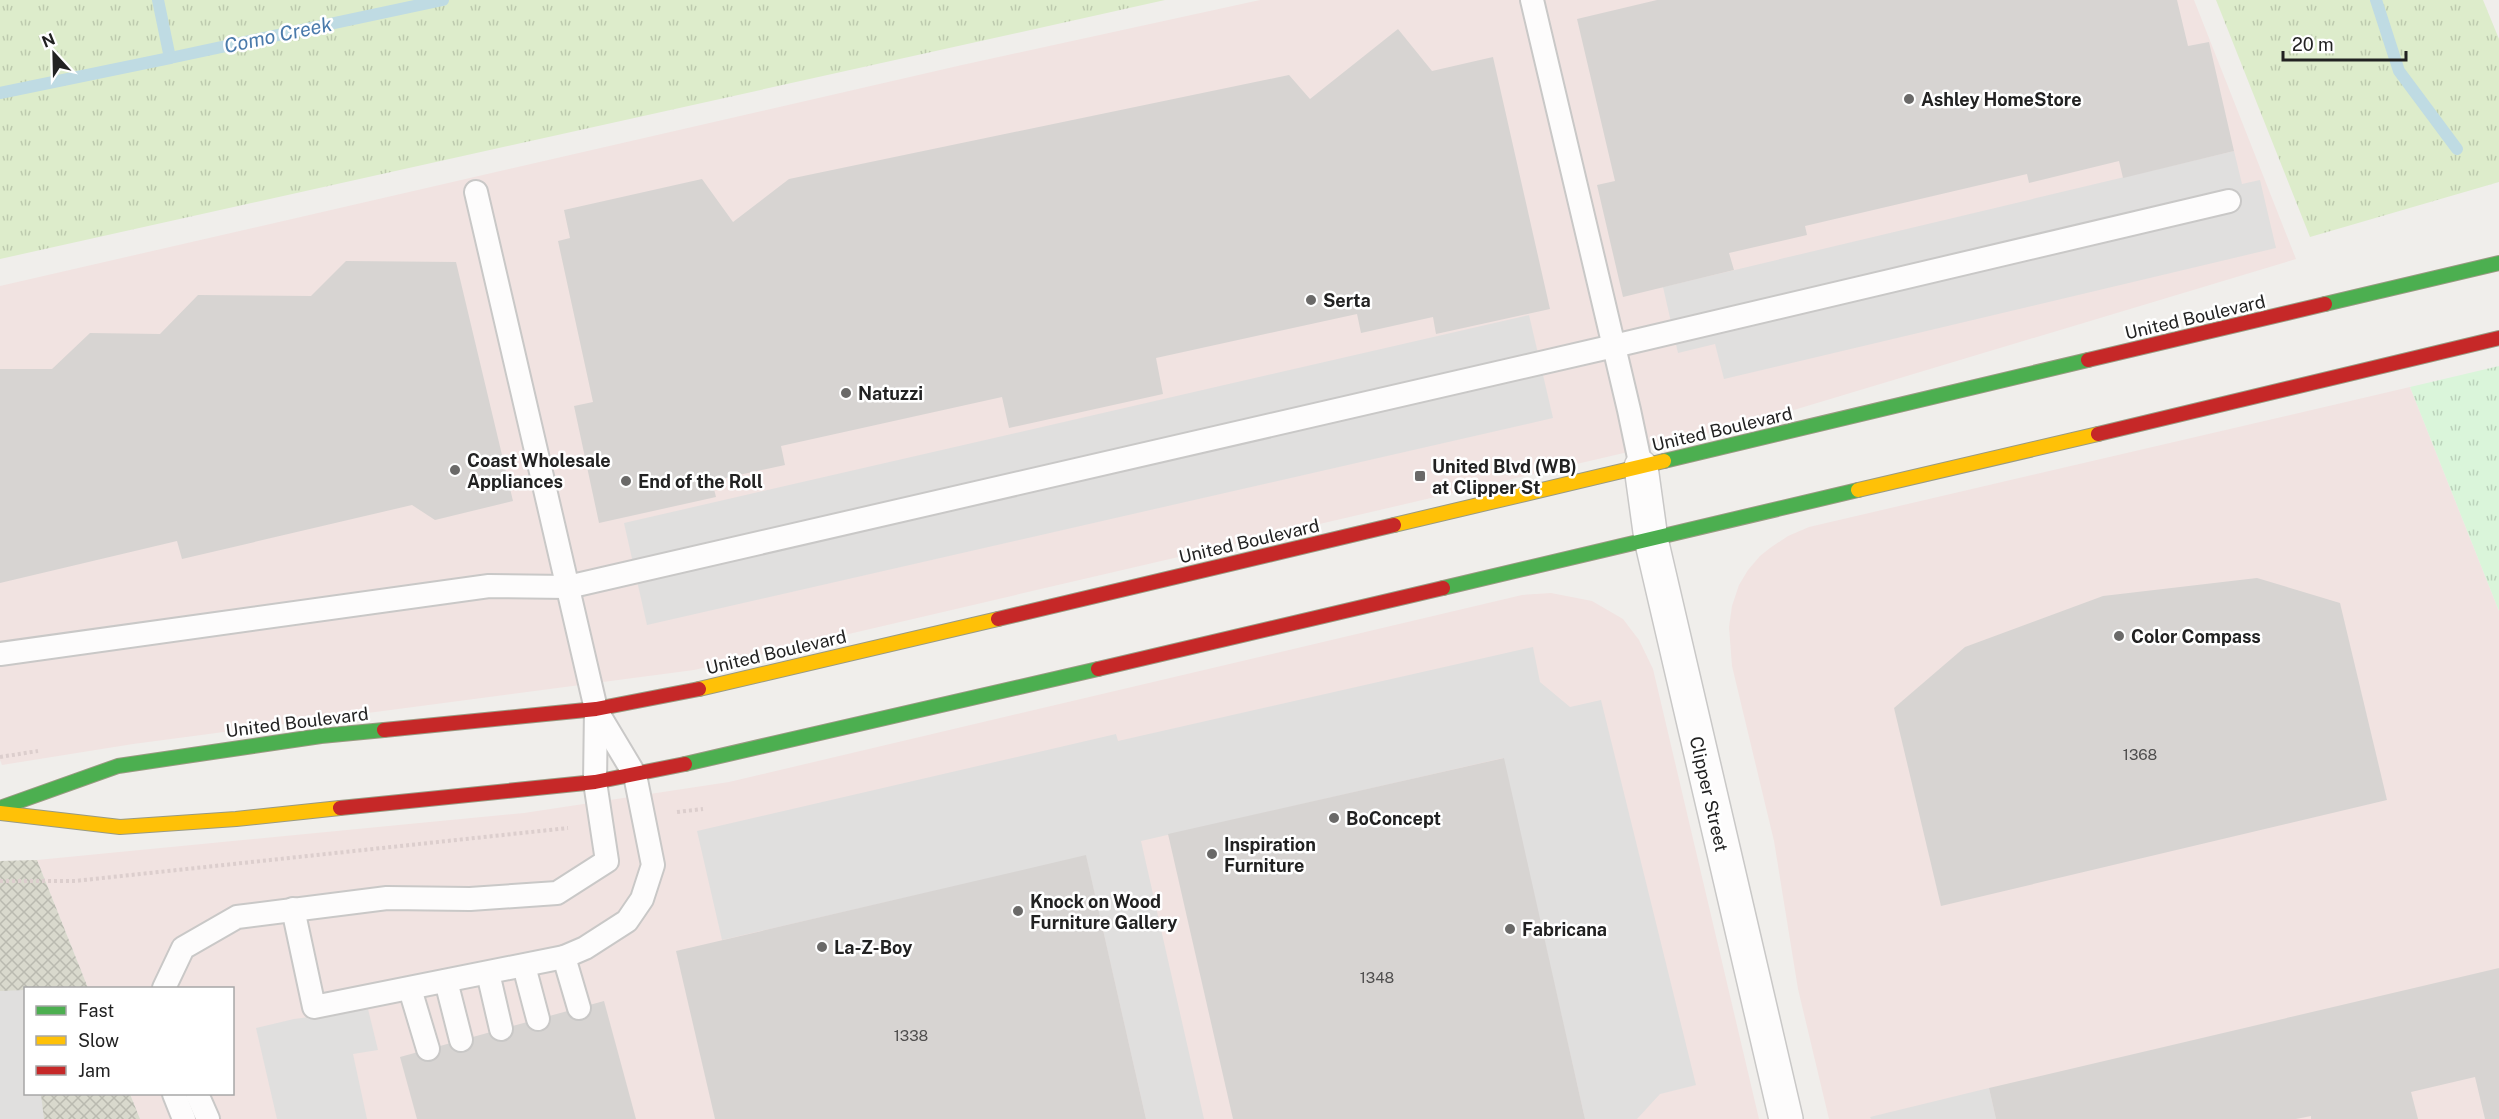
<svg xmlns="http://www.w3.org/2000/svg" width="2499" height="1119" viewBox="0 0 2499 1119" font-family="'Public Sans',sans-serif">
  <style>
    .commercial { fill: #f1e3e1 }
    .construction { fill: url(#construction-cross-hatch) }
    .grass { fill: url(#grass-tufts) }
    .park { fill: url(#park-tufts) }
    .parking { fill: #e0dfde }
    .lines { fill: none; stroke-linecap: round; stroke-linejoin: round }
    .stream { stroke: #bfdbe3; stroke-width: 12 }
    .building { fill: #d7d4d2 }
    .lane-casing { stroke: #c9c8c7; stroke-width: 26 }
    .street-casing { stroke: #c9c8c7; stroke-width: 36 }
    .fast-casing { stroke: #999a82; stroke-width: 16 }
    .slow-casing { stroke: #999a82; stroke-width: 16 }
    .jam-casing { stroke: #999a82; stroke-width: 16 }
    .path { stroke: #dccecd; stroke-width: 4; stroke-dasharray: 3 3; stroke-linecap: butt }
    .lane { stroke: #fdfcfc; stroke-width: 22 }
    .street { stroke: #fdfcfc; stroke-width: 33 }
    .fast { stroke: #4caf50; stroke-width: 14 }
    .slow { stroke: #ffc107; stroke-width: 14 }
    .jam { stroke: #c62828; stroke-width: 14 }
    .poi-dot { fill: #6a6968; stroke: #fff; stroke-width: 2 }
    .labels { text-anchor: middle; dominant-baseline: central; stroke-width: 5; stroke-linejoin: round; paint-order: stroke }
    .number-label { font-size: 15px; fill: #4f4e4e }
    .poi-label { font-size: 18px; font-weight: bold; fill: #222; stroke: #fff; text-anchor: start }
    .street-label { font-size: 18px; fill: #222; stroke: #fff }
    .water-label { font-size: 20px; font-style: italic; fill: #4a7aab; stroke: #fff }
  </style>
  <defs>
    <pattern id="construction-cross-hatch" width="8" height="8" patternUnits="userSpaceOnUse" patternTransform="scale(1.5)"><rect width="8" height="8" fill="#d9d9cd"/><path d="M0 0l8 8M0 8l8-8" fill="none" stroke="#babab0"/></pattern>
    <pattern id="grass-tufts" width="24" height="20" patternUnits="userSpaceOnUse" patternTransform="scale(1.5)"><rect width="24" height="20" fill="#ddeccb"/><path d="M3 7l-1-3M5 7V3M7 7l1-3M15 17l-1-3M17 17v-4M19 17l1-3" fill="none" stroke="#bdcaae"/></pattern>
    <pattern id="park-tufts" width="24" height="20" patternUnits="userSpaceOnUse" patternTransform="scale(1.5)"><rect width="24" height="20" fill="#daf5da"/><path d="M3 7l-1-3M5 7V3M7 7l1-3M15 17l-1-3M17 17v-4M19 17l1-3" fill="none" stroke="#bbd2bb"/></pattern>
  </defs>
  <rect width="100%" height="100%" fill="#f0eeeb"/>
  <g class="commercial">
    <path d="M1260 0H2194L2296 259 1744 425 694 670 133 744 2 765 0 760V286L962 65Z"/>
    <path d="M2410 387 2499 611V1119H1829L1798 989 1774 841 1732 666 1729 627 1732 606 1739 585 1748 570 1760 556 1770 548 1788 536 1809 527Z"/>
    <path d="M1551 593 1592 601 1623 619 1639 640 1653 669 1759 1119H140L130 1094H232V988H88L37 860 524 813 729 782 1522 595Z"/>
  </g>
  <path class="construction" d="M37 860 88 988H26V1094H130L140 1119H0V861Z"/>
  <g class="grass">
    <path d="M0 0H1165L0 259Z"/>
    <path d="M2216 0H2483L2499 39V182L2310 237Z"/>
  </g>
  <path class="park" d="M2499 366V611L2410 387Z"/>
  <g class="parking">
    <path d="M2234 151 2242 184 2260 180 2276 248 1724 379 1715 344 1678 353 1663 287Z"/>
    <path d="M1529 315 1553 418 647 625 624 523Z"/>
    <path d="M1533 647 1540 682 1570 707 1601 700 1696 1085 1660 1094 1637 1119H1585L1503 758 1141 841 1204 1119H1146L1086 856 722 940 697 831 1116 734 1118 741Z"/>
    <path d="M25 990 26 1094H41L44 1119H0V991Z"/>
    <path d="M368 1009 378 1050 353 1054 367 1119H277L256 1028 294 1019Z"/>
    <path d="M1989 1088 1996 1119H1871L1870 1117Z"/>
  </g>
  <g class="lines">
    <g class="stream">
      <path d="M158 0 170 58 443 0"/>
      <path d="M2376 0 2399 71 2457 149"/>
      <path d="M0 93 170 58"/>
    </g>
  </g>
  <g class="building">
    <path d="M1657 0H2177L2188 46 2209 42 2234 151 2123 178 2119 161 2029 183 2027 174 1805 226 1807 235 1729 253 1734 270 1623 297 1597 185 1615 181 1577 19Z"/>
    <path d="M1398 29 1432 71 1493 57 1550 309 1436 334 1433 317 1361 333 1357 314 1156 358 1163 394 1009 428 1002 397 781 446 785 465 712 481 716 497 599 523 574 406 593 402 558 241 570 238 564 210 702 179 733 222 789 179 1289 75 1310 99Z"/>
    <path d="M346 261 456 262 513 501 435 520 412 505 182 559 177 541 0 583V369H52L90 333 160 334 198 295 311 296Z"/>
    <path d="M2257 578 2340 603 2387 800 1941 906 1894 708 1965 647 2103 596Z"/>
    <path d="M1504 758 1585 1119H1233L1168 834Z"/>
    <path d="M1086 855 1146 1119H715L676 951Z"/>
    <path d="M2499 968V1119H2485L2475 1077 2411 1092 2418 1119H2311V1116L2296 1119H1996L1989 1088Z"/>
    <path d="M604 1001 636 1119H417L400 1057Z"/>
  </g>
  <g class="lines">
    <defs>
      <g id="lane">
        <path d="M1532 0 1629 410 1641 467"/>
        <path d="M0 654 489 586 568 587 1614 346 2229 201"/>
        <path d="M293 909 314 1007 564 957 585 948 627 921 642 899 653 865 635 775 596 710"/>
        <path d="M564 957 579 1008"/>
        <path d="M524 966 538 1019"/>
        <path d="M488 973 501 1029"/>
        <path d="M446 981 461 1040"/>
        <path d="M164 988 183 948 237 917 387 898 470 899 557 893 607 861 595 782 596 709 476 192"/>
        <path d="M410 989 428 1049"/>
        <path d="M174 1094 184 1119"/>
        <path d="M197 1094 208 1119"/>
      </g>
      <path id="street" d="M1641 467 1651 539 1786 1119"/>
      <g id="fast">
        <path d="M2325 304 2499 263"/>
        <path d="M1664 461 2088 360"/>
        <path d="M1443 588 1858 490"/>
        <path d="M685 764 1098 669"/>
        <path d="M0 808 118 766 321 736 384 730"/>
      </g>
      <g id="slow">
        <path d="M1858 490 2098 434"/>
        <path d="M1394 525 1664 461"/>
        <path d="M699 689 998 619"/>
        <path d="M0 813 120 827 236 819 340 808"/>
      </g>
      <g id="jam">
        <path d="M2088 360 2325 304"/>
        <path d="M2098 434 2499 338"/>
        <path d="M998 619 1394 525"/>
        <path d="M1098 669 1443 588"/>
        <path d="M384 730 596 709 699 689"/>
        <path d="M340 808 595 782 685 764"/>
      </g>
    </defs>
    <use href="#lane" class="lane-casing"/>
    <use href="#street" class="street-casing"/>
    <use href="#fast" class="fast-casing"/>
    <use href="#slow" class="slow-casing"/>
    <use href="#jam" class="jam-casing"/>
    <g class="path">
      <path d="M0 757 38 751"/>
      <path d="M677 812 703 809"/>
      <path d="M0 881H75L568 828"/>
    </g>
    <use href="#lane" class="lane"/>
    <use href="#street" class="street"/>
    <use href="#fast" class="fast"/>
    <use href="#slow" class="slow"/>
    <use href="#jam" class="jam"/>
  </g>
  <g class="poi-dot">
    <circle cx="1909" cy="99" r="6"/>
    <circle cx="1311" cy="300" r="6"/>
    <circle cx="846" cy="393" r="6"/>
    <circle cx="455" cy="470" r="6"/>
    <rect x="1414" y="470" width="12" height="12" rx="3"/>
    <circle cx="626" cy="481" r="6"/>
    <circle cx="2119" cy="636" r="6"/>
    <circle cx="1334" cy="818" r="6"/>
    <circle cx="1212" cy="854" r="6"/>
    <circle cx="1018" cy="911" r="6"/>
    <circle cx="1510" cy="929" r="6"/>
    <circle cx="822" cy="947" r="6"/>
  </g>
  <g class="labels">
    <g class="number-label">
      <text x="2140" y="754">1368</text>
      <text x="1377" y="977">1348</text>
      <text x="911" y="1035">1338</text>
    </g>
    <g class="poi-label">
      <text x="1921" y="99">Ashley HomeStore</text>
      <text x="1323" y="300">Serta</text>
      <text x="858" y="393">Natuzzi</text>
      <text x="467" y="460">Coast Wholesale<tspan x="467" dy="21">Appliances</tspan></text>
      <text x="1432" y="466">United Blvd (WB)<tspan x="1432" dy="21">at Clipper St</tspan></text>
      <text x="638" y="481">End of the Roll</text>
      <text x="2131" y="636">Color Compass</text>
      <text x="1346" y="818">BoConcept</text>
      <text x="1224" y="844">Inspiration<tspan x="1224" dy="21">Furniture</tspan></text>
      <text x="1030" y="901">Knock on Wood<tspan x="1030" dy="21">Furniture Gallery</tspan></text>
      <text x="1522" y="929">Fabricana</text>
      <text x="834" y="947">La-Z-Boy</text>
    </g>
    <g class="street-label">
      <text transform="translate(2195 317) rotate(-13)">United Boulevard</text>
      <text transform="translate(1722 429) rotate(-13)">United Boulevard</text>
      <text transform="translate(1249 541) rotate(-13)">United Boulevard</text>
      <text transform="translate(776 652) rotate(-13)">United Boulevard</text>
      <text transform="translate(297 722) rotate(-7)">United Boulevard</text>
      <text transform="translate(1709 794) rotate(77)">Clipper Street</text>
    </g>
    <g class="water-label">
      <text transform="translate(278 35) rotate(-12)">Como Creek</text>
    </g>
  </g>
  <rect x="24" y="987" width="210" height="108" fill="#ffffff" stroke="#a7a7a7" stroke-width="1.5"/>
  <rect x="36" y="1006" width="30" height="9" fill="#4caf50" stroke="#a7a7a7" stroke-width="1.5"/>
  <text x="78" y="1017" font-size="18" fill="#222222">Fast</text>
  <rect x="36" y="1036" width="30" height="9" fill="#ffc107" stroke="#a7a7a7" stroke-width="1.5"/>
  <text x="78" y="1047" font-size="18" fill="#222222">Slow</text>
  <rect x="36" y="1066" width="30" height="9" fill="#c62828" stroke="#a7a7a7" stroke-width="1.5"/>
  <text x="78" y="1077" font-size="18" fill="#222222">Jam</text>
  <g transform="translate(54 54) rotate(338)" stroke="#ffffff" stroke-width="4.5" paint-order="stroke">
  <path d="M0-4.5L10 22L0 15L-10 22Z" fill="#222222"/>
  <text y="-9" font-size="16" font-weight="bold" text-anchor="middle" fill="#222222">N</text>
  </g>
  <path d="M2283 51v9h123v-9" fill="none" stroke="#222222" stroke-width="3"/>
  <text x="2292" y="51" font-size="18" fill="#222222" stroke="#ffffff" stroke-width="4.5" paint-order="stroke">20 m</text>
</svg>
